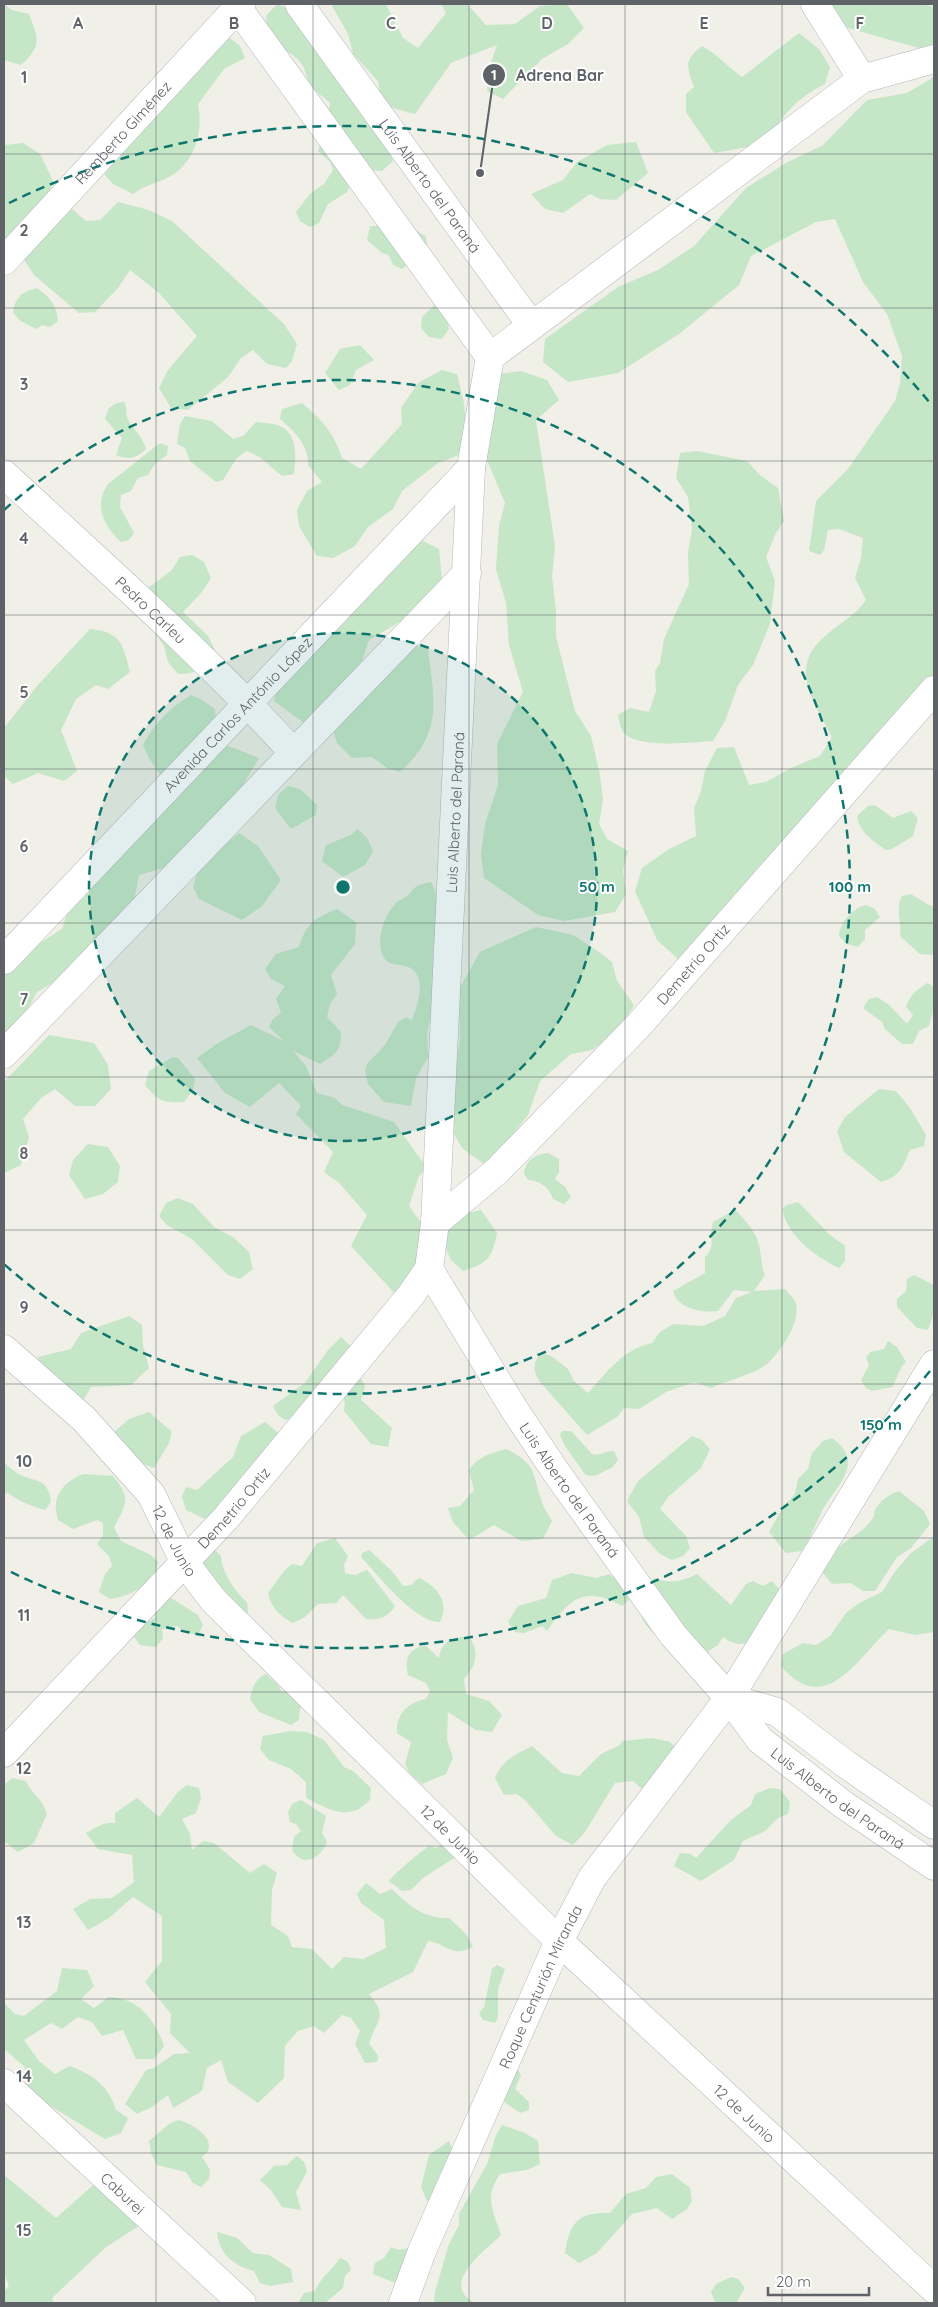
<svg xmlns="http://www.w3.org/2000/svg" width="938" height="2307" viewBox="0 0 938 2307" font-family="Quicksand,sans-serif">
  <style>
    .green { fill: #c6e6c8 }
    .lines { fill: none; stroke-linecap: round; stroke-linejoin: round }
    .street-casing { stroke: #b5b7bb; stroke-width: 29 }
    .street { stroke: #fff; stroke-width: 28 }
    .grid { fill: none; stroke: #5f6267; stroke-width: 1; stroke-opacity: 0.55 }
    .ring { fill: none; stroke: #0f766e; stroke-width: 2.5; stroke-dasharray: 9 6 }
    .labels { text-anchor: middle; dominant-baseline: central; stroke-width: 4; stroke-linejoin: round; paint-order: stroke }
    .street-label { font-size: 15px; fill: #5f6267; stroke: #fff }
    .grid-label { font-size: 16px; text-anchor: middle; font-weight: bold; fill: #5f6267; stroke: #fff; stroke-width: 4; stroke-linejoin: round; paint-order: stroke }
    .centre { fill: #0f766e; stroke: #fff; stroke-width: 2.5 }
    .ring-label { font-size: 15px; text-anchor: middle; font-weight: bold; fill: #0f766e; stroke: #fff; stroke-width: 4; stroke-linejoin: round; paint-order: stroke }
    .leader { fill: none; stroke: #5f6267; stroke-width: 2 }
    .callout-dot { fill: #5f6267; stroke: #fff; stroke-width: 2 }
    .mark-label { font-size: 15px; text-anchor: middle; font-weight: bold; fill: #fff }
    .callout-label { font-size: 16px; text-anchor: middle; font-weight: bold; fill: #5f6267; stroke: #fff; stroke-width: 4; stroke-linejoin: round; paint-order: stroke }
  </style>
  <rect width="100%" height="100%" fill="#f0efe8"/>
  <g class="green">
    <path d="M4 4 12 10 29 14C38 39 43 45 21 65L4 60Z"/>
    <path d="M277 4 294 11 368 114C372 136 387 141 393 161L382 171 367 170 329 110 330 103C324 97 314 91 310 84 307 79 306 72 303 66 288 42 268 56 266 16Z"/>
    <path d="M331 4H386L403 38 418 48 446 13 441 4H467L486 25 515 24 540 6 567 4 584 28 568 44 542 59 503 99 487 91 489 68 497 45 451 63 415 114 382 105 378 81 353 54 348 34Z"/>
    <path d="M802 4H923L934 7V44L922 49 827 22Z"/>
    <path d="M799 33 819 49 830 67 825 84C793 100 784 115 765 144L714 153 686 112V94L694 87C687 66 683 61 702 46 717 54 728 67 742 77Z"/>
    <path d="M230 38 240 46 245 58 224 69 198 104C204 133 194 166 165 179 153 184 144 186 133 194L113 184 104 174 120 156 130 138 158 106 183 89 218 45Z"/>
    <path d="M934 77V677L771 855 757 868 748 884 734 894 724 928 685 977 676 957 657 940 635 891 642 868 669 849 696 836 694 808 701 791 705 771 717 748 734 747 749 785 766 782 793 767 820 756 832 737C815 704 788 669 823 638 838 624 854 617 866 600L855 578 861 558 863 538 839 529 828 530 824 550 820 555 809 551 816 501 848 469 895 401 900 384 902 356 887 314 863 282 835 219 816 222 751 256 739 285 679 334 618 373 568 382 543 362 545 339 618 287 658 270 694 246 746 188 786 163 823 145 867 100 907 93Z"/>
    <path d="M636 142 648 173 616 200 600 199 590 194 563 213 545 209 531 194 563 180 577 162 607 145Z"/>
    <path d="M23 143 40 154 53 181 45 203 4 246V145Z"/>
    <path d="M328 143 354 178 347 192 328 204 319 223 310 227 300 221 296 212 310 194 324 184 333 170 330 162 318 151 320 146Z"/>
    <path d="M118 202 149 210 172 221 284 324 297 344 292 361 286 368 267 364 253 350 241 358 228 377 188 410 171 408 159 388 168 370 197 336 159 293 130 270 118 288 95 312 79 313 34 275 21 255 72 209 86 221 100 220Z"/>
    <path d="M370 226H410L426 237 428 250 402 269 393 265 389 255 382 253 367 240Z"/>
    <path d="M433 258C442 268 460 284 458 299 456 311 446 316 449 329L442 339 429 337 421 328 422 317 441 299Z"/>
    <path d="M37 288C50 297 57 306 58 321L50 327 42 325 36 329 19 320 13 312C16 296 22 292 37 288Z"/>
    <path d="M360 345 374 360 356 370 350 385 339 390 325 373 340 349Z"/>
    <path d="M442 370 457 374 464 403 467 435 457 456 438 463 402 491 393 509 368 527 355 546 333 558 317 556 299 526 297 510 307 491 322 482 308 465C309 445 294 431 280 419L282 409 302 403C322 420 334 433 342 458L361 469 402 424 401 408 418 383Z"/>
    <path d="M521 371 547 380 559 400 536 420 555 546 552 577 556 609V637L575 711 591 736 600 775 603 800 599 824 607 839 628 851 623 871 626 894 615 912 564 921 538 915 484 878 481 854 485 824 498 785 497 744 523 692 509 645 506 603 496 569 499 526 505 503 487 460 490 440 482 408 499 374Z"/>
    <path d="M124 402C128 407 125 411 127 417 131 428 141 433 146 449 136 458 129 461 116 455L122 438 105 419C108 408 111 403 124 402Z"/>
    <path d="M185 416 212 421 233 439 243 436 256 422C263 423 274 423 280 426 298 434 296 458 294 474L283 476C268 467 264 456 246 451L236 459 223 480 216 482 190 461 185 448 177 444 180 424Z"/>
    <path d="M160 443 168 446 167 455 155 464 148 475 138 478 131 491 121 495 120 507 134 533 129 540 121 542C104 526 93 506 108 484Z"/>
    <path d="M697 451 747 461 761 476 778 488 784 521 776 533 766 557 775 581 770 624 753 665 738 685 725 721 713 741C694 742 632 750 622 730 620 726 619 720 618 715L630 708 649 712 656 691 655 671 660 663 664 639 689 584 688 552 692 529 688 497 676 478 680 453Z"/>
    <path d="M410 534 439 549 442 580 408 617 369 640 353 688 311 728 274 701 280 670 325 600 381 565Z"/>
    <path d="M192 555 204 562 211 578 202 592 183 612 208 636 215 650C207 666 196 675 178 674L168 662 164 646 152 629 142 620 136 607 144 591 172 570 180 557Z"/>
    <path d="M90 629C121 632 123 644 130 672L108 689 96 685 76 699 61 730 77 771 64 781 38 773 13 784 4 776V728L37 686Z"/>
    <path d="M412 645 428 649C434 700 444 733 400 772L387 768 372 757 352 758 337 743 333 729Z"/>
    <path d="M191 695 200 699 215 709 216 724 161 776 149 758 143 745C154 723 170 708 191 695Z"/>
    <path d="M216 741 259 758 224 817 181 863 139 875 132 912 85 965 37 992 4 1055V966L62 929 75 889Z"/>
    <path d="M288 786 300 789 317 805 316 815 291 829 275 808 278 795Z"/>
    <path d="M875 805 893 818 911 811 918 818 913 836 892 849 886 850C873 841 859 832 857 816L868 806Z"/>
    <path d="M358 829 367 838 373 851 365 865 343 877 322 861 326 845 351 835Z"/>
    <path d="M239 833 258 846 281 880 262 906 242 920 199 899 193 887 199 867Z"/>
    <path d="M431 882 437 896 438 921 433 948V1006L427 1033 428 1057 416 1078 411 1106 384 1102 368 1084 365 1071 367 1064 385 1045 398 1022 406 1017 412 1020C418 1004 429 972 405 966 397 964 388 965 384 958 374 942 385 912 398 901 401 899 405 898 408 895 411 893 413 888 416 887 420 884 426 883 431 882Z"/>
    <path d="M911 894 929 905 934 906V951L932 955 920 954 900 936C902 921 895 910 902 896Z"/>
    <path d="M866 905 874 908 880 917 865 930V939L858 947 847 944 839 936C840 922 853 908 866 905Z"/>
    <path d="M337 909 356 922 355 944 331 975 337 994 330 1004 327 1017 341 1032C341 1051 336 1054 320 1064L293 1051 306 1066 317 1093 335 1098 342 1105 394 1122 427 1168 419 1176 409 1206 422 1224 418 1271 398 1297 351 1246 367 1215 339 1183 324 1172 333 1152 296 1114 301 1106 279 1083 250 1107 225 1093 197 1058 218 1043 251 1025 284 1041 269 1027 273 1019 281 1013 276 999 285 986 271 979 265 969 276 954 299 947C307 922 314 919 337 909Z"/>
    <path d="M536 927 573 935 602 954 612 962 617 981 634 1005 620 1030 592 1050 571 1054 540 1081 528 1115 508 1140 484 1164 462 1148 453 1132 451 1103 460 1039 459 989 480 952Z"/>
    <path d="M927 983 934 987V1008L929 1026 919 1031 913 1044H902L885 1029 882 1022 863 1008 869 999 877 997 889 1005 907 1024 913 1015 906 1007C910 994 917 990 927 983Z"/>
    <path d="M49 1035 94 1043 108 1065 111 1089 95 1106H75L55 1089 41 1098 23 1119 29 1137 21 1165 4 1173V1082Z"/>
    <path d="M173 1057 178 1058 195 1079 193 1090 184 1102C162 1103 159 1101 145 1085L149 1071Z"/>
    <path d="M879 1089 896 1091 910 1108 926 1135 924 1146 910 1150C902 1168 901 1176 881 1182L844 1152 837 1131 845 1117Z"/>
    <path d="M88 1144 108 1147 120 1166 118 1182 103 1194 85 1199 69 1175 73 1160Z"/>
    <path d="M548 1153 559 1159V1172L555 1179 565 1187 571 1197 564 1204 553 1199C550 1188 539 1180 528 1180L524 1174C525 1160 536 1154 548 1153Z"/>
    <path d="M178 1198 193 1204 214 1227 233 1237 249 1252 253 1269 240 1279 228 1275 192 1239 167 1225 159 1216 166 1203Z"/>
    <path d="M798 1202 829 1234 845 1246V1261L839 1268C815 1256 788 1237 782 1209L787 1205Z"/>
    <path d="M481 1210 497 1233C492 1258 488 1263 463 1271L451 1260 443 1243 448 1226 468 1213Z"/>
    <path d="M735 1210C743 1217 753 1229 757 1239 762 1251 760 1264 765 1275L754 1291 785 1289C788 1293 792 1297 795 1301 803 1319 781 1351 768 1363 754 1375 728 1380 711 1388L694 1382 666 1392 639 1409 624 1408 617 1417 587 1435 540 1382C533 1372 532 1363 541 1353L551 1356 568 1369 574 1381 588 1393C607 1372 623 1349 652 1343L660 1332 673 1324 703 1326 725 1316 736 1298 752 1292 734 1290 718 1311C703 1313 677 1309 673 1291L705 1273V1257C717 1246 708 1236 713 1222Z"/>
    <path d="M914 1275 934 1285V1312L928 1330 917 1328 897 1307V1299L906 1291 907 1279Z"/>
    <path d="M129 1316 142 1325 143 1345 149 1368 131 1385 91 1387 78 1409 41 1375 38 1357 71 1349 81 1333Z"/>
    <path d="M341 1337 359 1354 358 1373 365 1386 361 1400 392 1428 388 1447 371 1444 344 1411 345 1402 339 1390 347 1376 320 1382 306 1414 285 1420 278 1415 273 1406 305 1383 328 1350Z"/>
    <path d="M888 1341 897 1347 906 1362C899 1368 897 1379 892 1387L872 1391 866 1388 861 1380 869 1365 866 1358 870 1352 884 1349Z"/>
    <path d="M149 1412 172 1432 169 1443 154 1468 126 1458 111 1435 129 1419Z"/>
    <path d="M265 1422 277 1432 281 1452 269 1466 241 1476 239 1497 205 1519 186 1510 182 1497 186 1487 197 1490 233 1457 241 1436Z"/>
    <path d="M562 1431H571L592 1454C600 1456 606 1450 614 1451L618 1460 612 1468C602 1470 596 1480 585 1474L565 1446 560 1435Z"/>
    <path d="M692 1436 702 1440 710 1449 701 1468 668 1497 660 1509 686 1536 690 1548 683 1556 672 1560 660 1554 644 1537 639 1517 627 1501 638 1481Z"/>
    <path d="M832 1438C866 1462 837 1485 823 1509 816 1523 811 1537 802 1551L786 1553 769 1532 783 1507 795 1494 798 1479 808 1469 812 1453 823 1441Z"/>
    <path d="M506 1449C536 1464 532 1471 541 1499 543 1507 548 1514 552 1521L543 1539 521 1541 494 1525 469 1540 453 1522 448 1508 460 1506 474 1490 469 1471C476 1457 492 1453 506 1449Z"/>
    <path d="M4 1462C8 1466 12 1470 17 1473 34 1483 48 1476 51 1502L45 1510C33 1507 16 1500 7 1492L4 1496Z"/>
    <path d="M83 1474 113 1476C131 1498 127 1504 114 1527L121 1541 151 1555 158 1562 154 1579C141 1589 126 1597 110 1599L99 1592 105 1574 112 1566 109 1556 97 1544 103 1535V1523L97 1520 73 1529 58 1520C51 1497 62 1483 83 1474Z"/>
    <path d="M899 1491 924 1511 930 1524 911 1548 897 1557 875 1591H863L851 1583 832 1584 823 1573C825 1546 857 1540 871 1521 874 1518 874 1514 875 1510 880 1501 889 1494 899 1491Z"/>
    <path d="M934 1536V1632L915 1635 889 1629C856 1660 825 1718 781 1666L783 1654 803 1643 816 1645 830 1636 846 1613 859 1603 882 1592 894 1573 910 1554Z"/>
    <path d="M335 1538 348 1556 344 1565 345 1573 355 1575 367 1570 395 1606C387 1618 380 1620 366 1619L343 1595 336 1603 318 1604 305 1617 293 1623C281 1617 271 1608 268 1593L284 1571 292 1564 302 1566 317 1543Z"/>
    <path d="M369 1550 392 1571 403 1586 411 1585 419 1578C438 1587 450 1603 440 1622 415 1623 378 1575 361 1557L362 1553Z"/>
    <path d="M216 1551 221 1556C221 1571 236 1593 247 1602L248 1612 242 1619 229 1621 196 1552Z"/>
    <path d="M572 1573 596 1578 609 1574 623 1584 631 1598 622 1606C584 1585 569 1599 547 1631L542 1626 524 1633 515 1632 508 1622 518 1606 546 1598 552 1580Z"/>
    <path d="M697 1574 731 1605 746 1584 753 1581 763 1586 772 1581 779 1589 774 1605 761 1618 755 1642C741 1645 734 1645 723 1637L718 1645 707 1652C693 1646 666 1642 655 1634 634 1618 636 1595 654 1578 671 1584 681 1582 697 1574Z"/>
    <path d="M171 1598 198 1615 203 1625 198 1635 185 1632 177 1626 162 1629 163 1638 156 1647 140 1645 134 1637 140 1625 155 1618 156 1612Z"/>
    <path d="M460 1637 470 1638C480 1653 475 1667 464 1679L466 1694 489 1701 502 1715 492 1732 476 1730 448 1712 447 1740 453 1758 446 1774 422 1784 410 1774 405 1764 411 1742 397 1733C396 1714 408 1702 426 1699L430 1691 426 1683 408 1675C404 1659 408 1649 425 1645L439 1658C441 1645 447 1639 460 1637Z"/>
    <path d="M266 1674 278 1685 282 1692 297 1684 307 1704 300 1708 299 1720 291 1725 259 1712 250 1699C252 1688 255 1679 266 1674Z"/>
    <path d="M291 1731 307 1732 324 1740 344 1767 353 1771 371 1788 370 1800C366 1803 360 1810 354 1811 338 1816 320 1805 306 1798V1782L291 1769 269 1760 260 1749 263 1736Z"/>
    <path d="M652 1738 670 1742 682 1753V1769L675 1792 642 1789 633 1781 615 1783 585 1832 573 1845 556 1836 525 1800 517 1794 504 1795 495 1778C503 1759 515 1755 532 1746L562 1773 579 1776 601 1754 618 1746 623 1741Z"/>
    <path d="M12 1778 26 1781C33 1797 41 1795 47 1814L34 1843 18 1852 4 1841V1785Z"/>
    <path d="M187 1785 199 1788 201 1798 196 1813 182 1819 190 1834 192 1850 203 1841 214 1843 250 1873 264 1864 277 1873 272 1890 271 1925 288 1936 292 1947 312 1949 332 1969 344 1957 363 1959 386 1948 384 1920 361 1903 357 1894 366 1883 380 1894 392 1889C409 1906 425 1919 449 1918L466 1934 473 1947C450 1958 449 1944 428 1941L413 1972 369 1994C388 2017 378 2017 369 2043L378 2056 377 2062 365 2063 355 2044 360 2031 351 2018 342 2015 324 2033 314 2026 298 2031 285 2046 284 2078 258 2103 228 2082 221 2060 207 2068 202 2091 173 2108 168 2095 152 2107 137 2114 125 2104 146 2070 154 2068 174 2054 190 2053 170 2033 171 2014 145 1982 162 1961V1916L133 1897 109 1918 88 1930 73 1909 90 1899 112 1898 134 1882 132 1855 98 1849 86 1833C95 1828 105 1821 115 1823V1813L137 1798 159 1817 178 1792Z"/>
    <path d="M770 1788 780 1789 790 1802 788 1814 778 1818 765 1831 743 1841 734 1860 701 1881 674 1866 680 1853 691 1854 696 1858 731 1820 751 1805 755 1794Z"/>
    <path d="M301 1800 326 1816 322 1833 327 1842C320 1859 303 1868 292 1850L294 1837 301 1831 296 1824 290 1822 288 1812 292 1804Z"/>
    <path d="M451 1841 457 1856 423 1878 411 1890 402 1891 389 1881C395 1873 420 1852 429 1846L436 1848Z"/>
    <path d="M497 1965 505 1969 498 1989V2017L495 2023 483 2020 479 2013 484 2007 492 1969Z"/>
    <path d="M62 1968 87 1970 94 1986 81 1999 94 2008 109 1997C139 1998 155 2020 164 2046L154 2059H136L123 2030 102 2036 92 2022 78 2017 62 2029 51 2023 24 2040 39 2061 55 2074 70 2066C93 2075 108 2085 116 2110L128 2118 121 2133 105 2139 27 2092 25 2067 4 2049V2003L15 2014 24 2016 57 1991Z"/>
    <path d="M515 2064 521 2075 515 2089 529 2102V2110L520 2113 499 2098Z"/>
    <path d="M178 2120C188 2122 211 2134 209 2148 208 2152 205 2154 202 2157L210 2170 209 2179 201 2187 193 2183 186 2172 157 2165 151 2153 149 2141 169 2124Z"/>
    <path d="M502 2125 525 2133 538 2141 540 2164 527 2170 500 2174C484 2197 493 2211 501 2235 486 2250 438 2284 475 2303H434L435 2292 449 2244 459 2225V2214L487 2164 496 2135Z"/>
    <path d="M449 2141 455 2154 437 2196 427 2201 421 2187 429 2155Z"/>
    <path d="M297 2156 304 2162 307 2171 296 2192 301 2210 282 2207 271 2190 260 2180 274 2166 287 2165Z"/>
    <path d="M108 2172 142 2224 106 2247 52 2298 54 2303H4V2291L9 2286 4 2272V2175L56 2218Z"/>
    <path d="M672 2174 690 2188 692 2201 687 2209 672 2219 657 2208 632 2214 597 2253 579 2263 565 2253C570 2222 578 2212 610 2213L626 2194 646 2188 656 2177Z"/>
    <path d="M217 2232 237 2238 253 2253 269 2255 291 2269 293 2282 270 2286 260 2283 254 2271C234 2266 219 2254 217 2232Z"/>
    <path d="M391 2247 398 2250 409 2248 398 2284 373 2274 375 2263 384 2258Z"/>
    <path d="M340 2258 348 2262 351 2270 345 2276 343 2288 325 2303H298L304 2293 315 2291C322 2275 331 2272 340 2258Z"/>
    <path d="M731 2277 738 2279 745 2288 736 2303H715L711 2292 716 2284Z"/>
  </g>
  <g class="lines">
    <defs>
      <g id="street">
        <path d="M235 4 490 357"/>
        <path id="s1" d="M299 4 531 325"/>
        <path d="M815 4 862 79"/>
        <path id="s2" d="M4 261 241 4"/>
        <path id="s3" d="M4 474C102 565 203 653 293 752"/>
        <path id="s4" d="M4 960 471 468"/>
        <path d="M4 1054 467 573"/>
        <path id="s5" d="M435 1223 498 1170 638 1026 934 690"/>
        <path id="s6" d="M429 1269 514 1409 556 1472 673 1635 729 1698 760 1740 844 1805 934 1866"/>
        <path id="s7" d="M4 1349 84 1419 151 1494 185 1563 214 1601 559 1941 934 2289"/>
        <path d="M729 1698 777 1712 847 1765 934 1825"/>
        <path id="s8" d="M4 1753 226 1518 411 1295 429 1269 435 1223 471 468 490 357 862 79 934 59"/>
        <path id="s9" d="M4 2083 242 2303"/>
        <path id="s10" d="M403 2303 422 2251 559 1941 592 1878 729 1698 934 1364"/>
      </g>
    </defs>
    <use href="#street" class="street-casing"/>
    <use href="#street" class="street"/>
  </g>
  <path class="grid" d="M156 4V2303M313 4V2303M469 4V2303M625 4V2303M782 4V2303M4 154H934M4 308H934M4 461H934M4 615H934M4 769H934M4 923H934M4 1077H934M4 1230H934M4 1384H934M4 1538H934M4 1692H934M4 1846H934M4 1999H934M4 2153H934"/>
  <circle cx="343" cy="887" r="254" fill="#0f766e" fill-opacity=".12"/>
  <g class="ring">
    <circle cx="343" cy="887" r="254"/>
    <path d="M4 510A507 507 0 1 1 4 1264"/>
    <path d="M930 1371A761 761 0 0 1 9 1571M9 203A761 761 0 0 1 930 403"/>
  </g>
  <g class="labels">
    <g class="street-label">
      <text stroke="none"><textPath href="#s2" startOffset="175">Remberto Giménez</textPath></text>
      <text stroke="none"><textPath href="#s1" startOffset="224">Luis Alberto del Paraná</textPath></text>
      <text stroke="none"><textPath href="#s3" startOffset="200">Pedro Carleu</textPath></text>
      <text stroke="none"><textPath href="#s4" startOffset="339">Avenida Carlos António López</textPath></text>
      <text stroke="none"><textPath href="#s8" startOffset="1102">Luis Alberto del Paraná</textPath></text>
      <text stroke="none"><textPath href="#s5" startOffset="366">Demetrio Ortiz</textPath></text>
      <text stroke="none"><textPath href="#s6" startOffset="262">Luis Alberto del Paraná</textPath></text>
      <text stroke="none"><textPath href="#s8" startOffset="336">Demetrio Ortiz</textPath></text>
      <text stroke="none"><textPath href="#s7" startOffset="259">12 de Junio</textPath></text>
      <text stroke="none"><textPath href="#s6" startOffset="674">Luis Alberto del Paraná</textPath></text>
      <text stroke="none"><textPath href="#s7" startOffset="664">12 de Junio</textPath></text>
      <text stroke="none"><textPath href="#s10" startOffset="345">Roque Centurión Miranda</textPath></text>
      <text stroke="none"><textPath href="#s7" startOffset="1069">12 de Junio</textPath></text>
      <text stroke="none"><textPath href="#s9" startOffset="162">Caburei</textPath></text>
    </g>
  </g>
  <g class="grid-label">
    <text x="78" y="29">A</text>
    <text x="234" y="29">B</text>
    <text x="391" y="29">C</text>
    <text x="547" y="29">D</text>
    <text x="704" y="29">E</text>
    <text x="860" y="29">F</text>
    <text x="24" y="83">1</text>
    <text x="24" y="236">2</text>
    <text x="24" y="390">3</text>
    <text x="24" y="544">4</text>
    <text x="24" y="698">5</text>
    <text x="24" y="852">6</text>
    <text x="24" y="1005">7</text>
    <text x="24" y="1159">8</text>
    <text x="24" y="1313">9</text>
    <text x="24" y="1467">10</text>
    <text x="24" y="1621">11</text>
    <text x="24" y="1774">12</text>
    <text x="24" y="1928">13</text>
    <text x="24" y="2082">14</text>
    <text x="24" y="2236">15</text>
  </g>
  <circle cx="343" cy="887" r="8" class="centre"/>
  <g class="ring-label">
    <text x="597" y="892">50 m</text>
    <text x="850" y="892">100 m</text>
    <text x="881" y="1430">150 m</text>
  </g>
  <path class="leader" d="M480 173L494 75"/>
  <g class="callout-dot">
    <circle cx="480" cy="173" r="5"/>
    <circle cx="494" cy="75" r="12"/>
  </g>
  <g class="mark-label">
    <text x="494" y="80">1</text>
  </g>
  <g class="callout-label">
    <text x="560" y="81">Adrena Bar</text>
  </g>
  <rect width="938" height="2307" fill="none" stroke="#5f6267" stroke-width="10"/>
  <path d="M768 2287v8h101v-8" fill="none" stroke="#5f6267" stroke-width="2.5"/>
  <text x="776" y="2287" font-size="15" fill="#5f6267" stroke="#ffffff" stroke-width="4" paint-order="stroke">20 m</text>
</svg>
